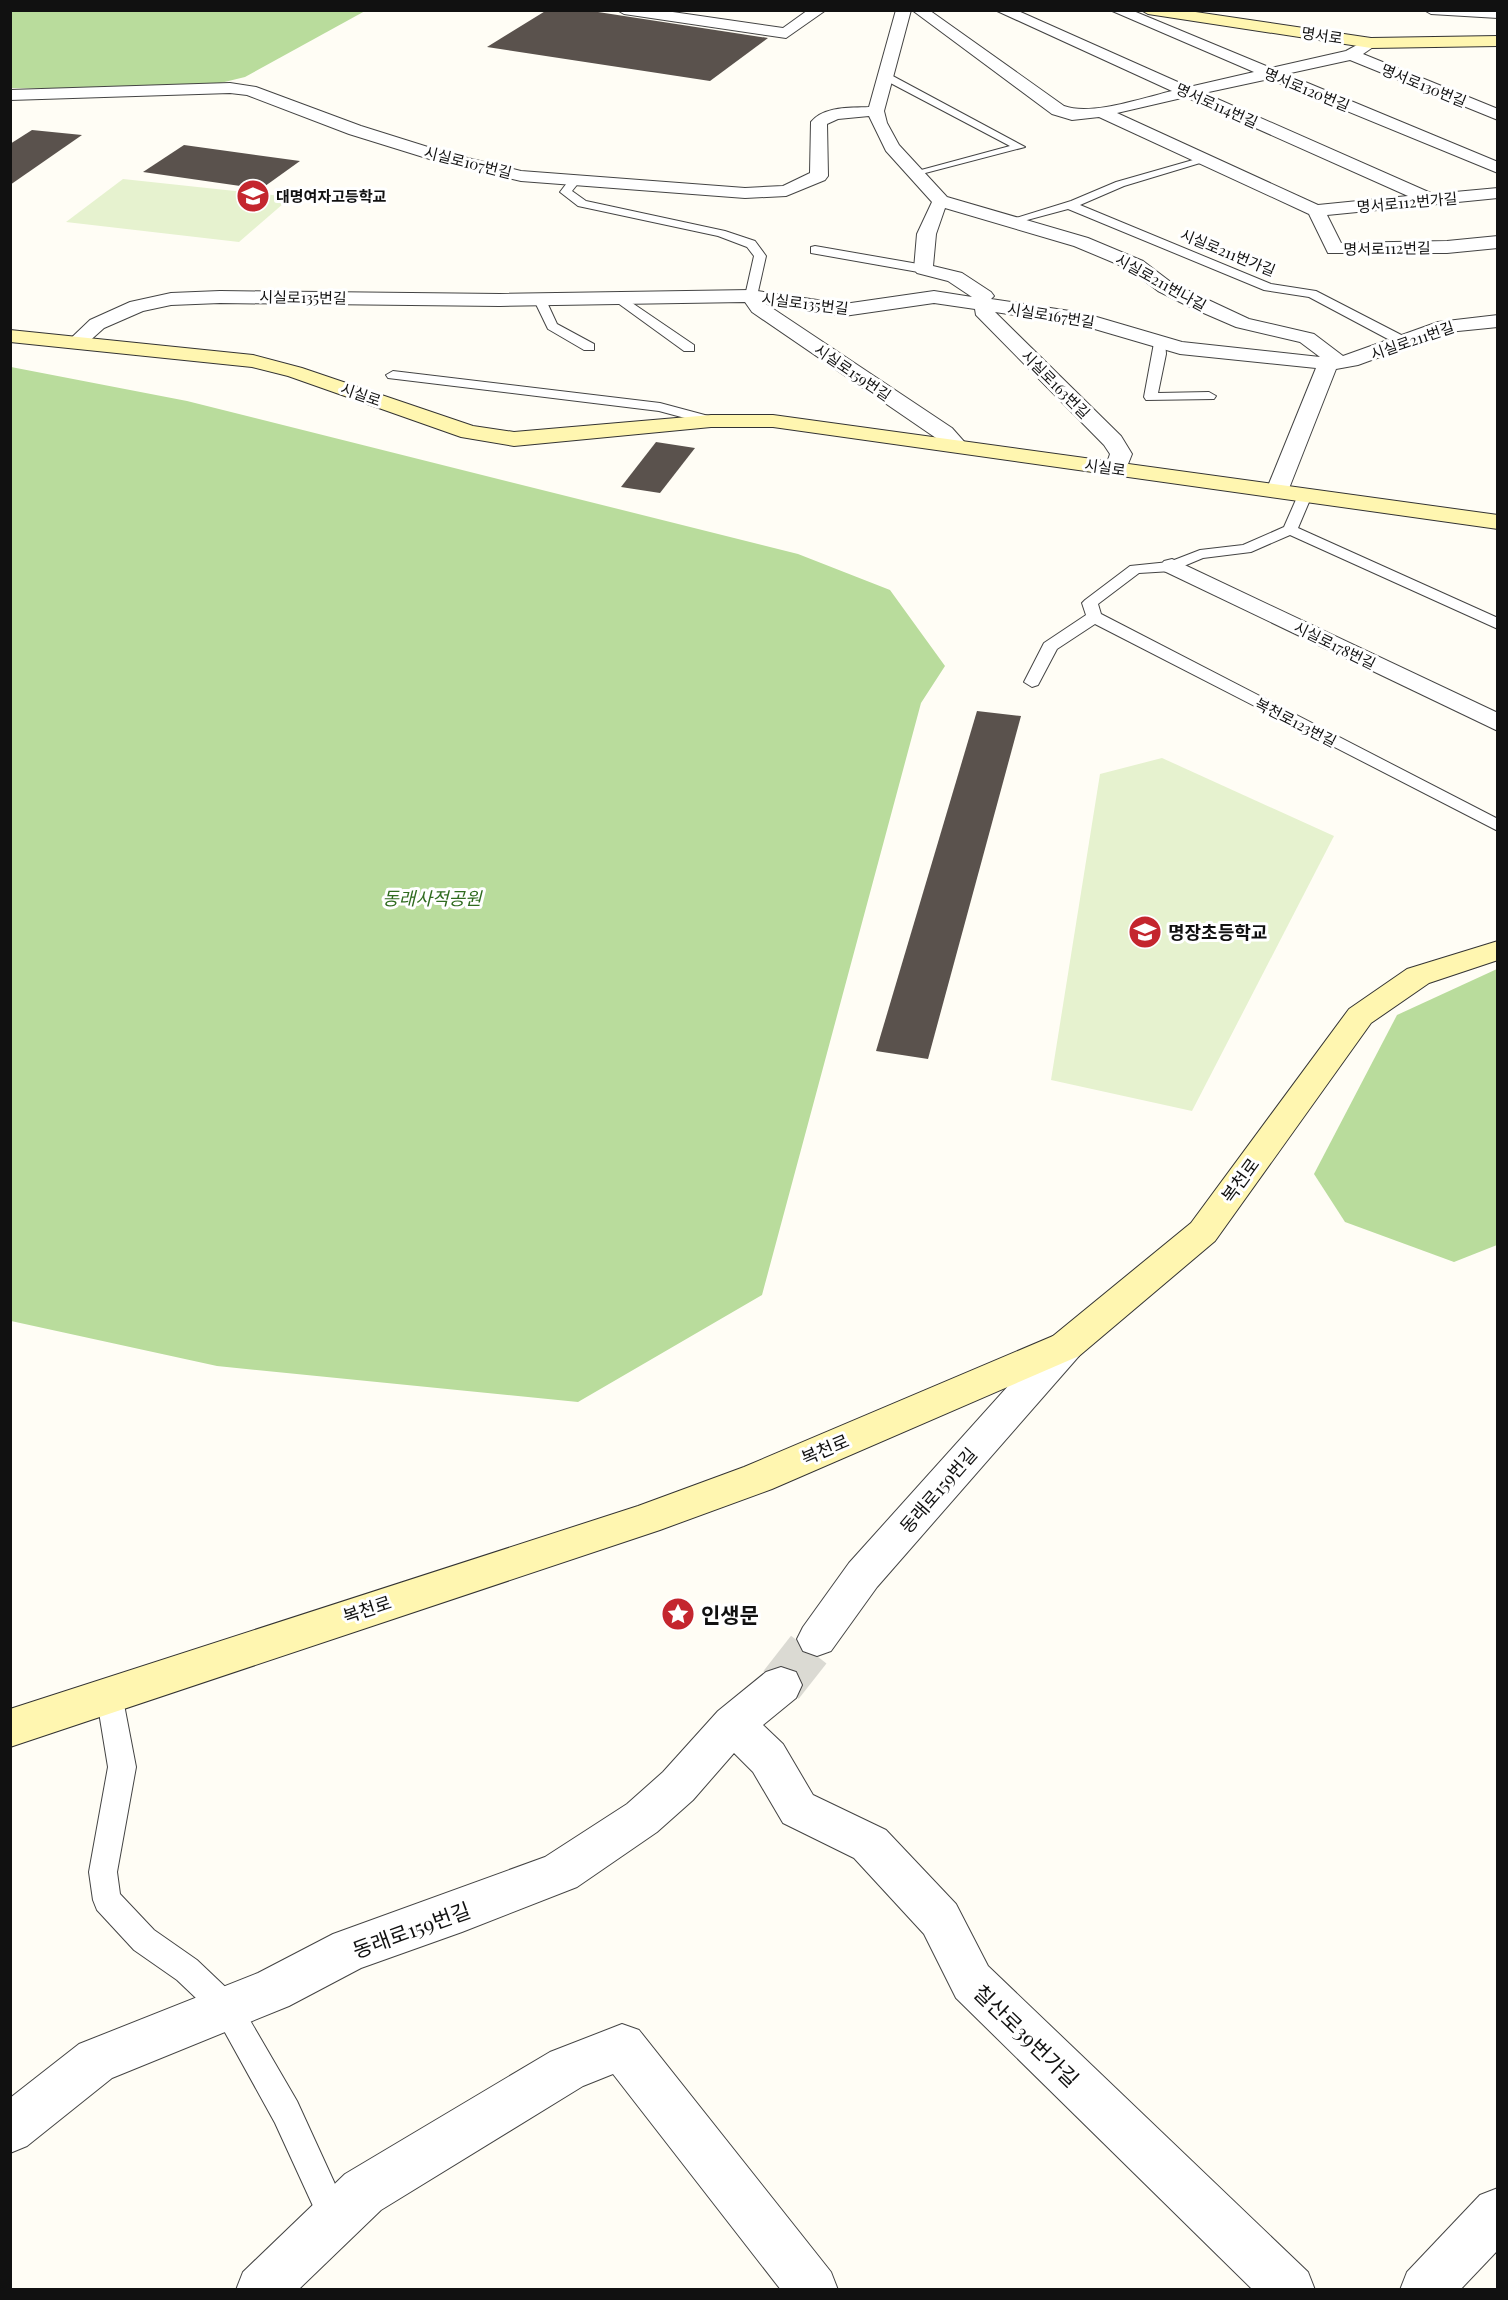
<svg xmlns="http://www.w3.org/2000/svg" width="1508" height="2300" viewBox="0 0 1508 2300" font-family="'Playfair Display','Noto Sans KR',serif">
  <style>
    .forest { fill: #b9dc9c }
    .pitch { fill: #e6f2cf }
    .building { fill: #5a524d }
    .lines { fill: none; stroke-linecap: round; stroke-linejoin: round }
    .street-tunnel { stroke: #dbdad3; stroke-width: 45; stroke-dasharray: 45 22; stroke-linecap: butt }
    .lane-casing { stroke: #444; stroke-width: 2 }
    .street-casing { stroke: #444; stroke-width: 2 }
    .secondary-casing { stroke: #333; stroke-width: 2 }
    .lane { fill: #fff; fill-rule: evenodd }
    .street { fill: #fff; fill-rule: evenodd }
    .secondary { fill: #fff6b0; fill-rule: evenodd }
    .labels { text-anchor: middle; dominant-baseline: central; stroke-width: 6; stroke-linejoin: round; paint-order: stroke }
    .far-street-label { font-size: 15px; fill: #111; stroke: #fff }
    .far-poi-label { font-size: 15px; font-weight: bold; fill: #111; stroke: #fff; text-anchor: start }
    .park-label { font-size: 18px; font-style: italic; fill: #2f6b1f; stroke: #fff }
    .poi-label { font-size: 18px; font-weight: bold; fill: #111; stroke: #fff; text-anchor: start }
    .street-label { font-size: 18px; fill: #111; stroke: #fff }
    .near-poi-label { font-size: 21px; font-weight: bold; fill: #111; stroke: #fff; text-anchor: start }
    .near-street-label { font-size: 21px; fill: #111; stroke: #fff }
  </style>
  <rect width="100%" height="100%" fill="#fffdf5"/>
  <g class="forest">
    <path d="M11 11H365L245 77 208 86 99 90 11 88Z"/>
    <path d="M11 367 187 401 798 554 890 590 945 666 921 703 762 1295 578 1402 217 1366 11 1321Z"/>
    <path d="M1497 969V1245L1454 1262 1345 1222 1314 1174 1397 1015Z"/>
  </g>
  <g class="pitch">
    <path d="M123 179 291 197 239 242 66 222Z"/>
    <path d="M1162 758 1334 836 1192 1111 1051 1080 1100 774Z"/>
  </g>
  <g class="building">
    <path d="M547 10H585L768 38 710 81 487 47Z"/>
    <path d="M32 130 82 135 10 185V144Z"/>
    <path d="M184 145 300 161 261 189 143 172Z"/>
    <path d="M656 442 695 448 660 493 621 487Z"/>
    <path d="M977 711 1021 716 928 1059 876 1051Z"/>
  </g>
  <g class="lines">
    <path class="street-tunnel" d="M781 1685 817 1639"/>
    <defs>
      <g id="lane">
        <path d="M881 74H889L1025 147 910 177V173L1010 146 881 78Z"/>
        <path d="M1200 158 1210 160 1124 186 1080 205 1271 284 1316 291 1411 340V346H1401L1309 297 1264 290 1068 209 1012 224 1006 221 1071 201 1116 182Z"/>
        <path d="M570 179H578L580 181 572 191 586 201 725 231 755 241 766 256 757 296 751 300 745 296 754 256 747 247 718 236 578 206 560 192Z"/>
        <path d="M815 246 924 265 930 269 924 273 811 253V247Z"/>
        <path d="M539 294 545 298 557 324 594 344V350H584L548 329 533 298Z"/>
        <path d="M619 294 694 345V351H684L615 301 613 298Z"/>
        <path d="M1160 339 1165 340 1166 354 1158 393 1209 392 1216 396 1214 399 1146 400 1144 397 1154 343Z"/>
        <path d="M393 371 660 403 716 418 718 421 711 425 659 411 388 378 386 375Z"/>
        <path d="M1305 491 1312 495 1298 528 1498 618V629L1290 535 1251 552 1203 558 1172 571 1139 573 1098 604 1101 614 1498 819V831L1095 624 1057 649 1038 685 1032 687 1024 682 1044 643 1086 615 1082 603 1085 600 1130 566 1169 562 1200 550 1243 545 1284 527 1298 495Z"/>
        <path d="M109 1682 118 1686 122 1694 136 1767 117 1872 120 1894 154 1930 197 1960 237 1998 297 2101 351 2219 346 2230 335 2235 324 2230 275 2123 217 2018 177 1980 134 1950 97 1910 93 1900 89 1872 108 1767 96 1694 100 1686Z"/>
      </g>
      <g id="street">
        <path d="M617 10H659L783 28 808 10H826L786 38 624 14Z"/>
        <path d="M896 10H911L884 111 887 123 899 145 947 197 1088 238 1143 261 1172 283 1249 319 1314 334 1343 356 1438 322 1498 315V327L1448 332 1358 365 1336 369 1288 491 1285 496H1269L1266 491 1316 368 1180 354 1081 325 995 312 1121 436 1132 454 1124 474H1108L1105 469 1110 454 1104 445 976 315 975 309 934 303 844 316 766 304 952 428 968 446 965 451C951 454 946 447 936 438L752 312 745 302 500 306 220 303 171 305 143 311 104 328 85 345H71L68 341 90 320 130 302 171 293 220 291 500 294 751 290 844 304 934 291 972 297 948 281 917 273 914 269 917 234 932 202 886 151 869 116 838 119 827 124 828 176 825 180 786 196 745 198 521 181 436 161 349 134 247 95 230 93 10 100V90L230 83 256 87 361 126 447 153 521 171 745 188 783 186 810 173 811 122C824 106 850 108 869 107ZM945 208 1074 246 1129 269 1158 291 1192 308 1236 327 1300 342 1320 357 1182 342 1083 313 991 299 994 296 991 292 962 273 933 266 936 234Z"/>
        <path d="M912 10H929L1064 106C1091 116 1143 98 1172 91L995 10H1016L1189 87 1254 72 1110 10H1131L1271 68 1346 51 1366 40H1376L1379 43 1363 54 1498 109V120L1350 60 1286 74 1498 162V173L1269 79 1204 93 1433 194 1498 188V198L1327 215 1341 243 1447 241 1498 236V248L1447 253H1328L1309 214 1099 117 1072 120 1052 114ZM1186 97 1408 196 1318 205 1117 113Z"/>
        <path d="M1424 10H1498V18L1431 14Z"/>
        <path d="M1172 559 1498 713V731L1164 571 1160 566 1164 561Z"/>
        <path d="M1066 1332 1079 1336 1084 1346 1079 1356 877 1587 831 1651 817 1656 803 1651 797 1639 803 1627 849 1563 1053 1336Z"/>
        <path d="M781 1667 796 1672 802 1685 796 1698 763 1725 783 1744 813 1795 886 1830 956 1904 988 1966 1308 2272 1315 2290H1253L956 1998 924 1934 854 1858 783 1823 753 1772 734 1753 693 1800 657 1832 577 1887 462 1932 361 1968 289 2006 112 2078 27 2146 10 2153V2098L79 2044 258 1973 333 1934 545 1857 627 1804 663 1772 718 1711 766 1672Z"/>
        <path d="M622 2024 639 2030 831 2272 838 2290H781L613 2074 583 2086 381 2210 298 2290H236L243 2272 345 2174 550 2052Z"/>
        <path d="M1498 2188V2250L1460 2290H1400L1407 2272 1480 2195Z"/>
      </g>
      <g id="secondary">
        <path d="M1141 10H1182L1371 38 1498 36V46L1371 48 1148 14Z"/>
        <path d="M10 330 253 355 302 368 473 426 514 432 711 415H773L1498 515V529L773 427H711L514 446 461 437 288 376 252 367 10 342Z"/>
        <path d="M1498 941V960L1429 983 1371 1023 1215 1241 1079 1356 772 1489 660 1530 10 1747V1709L638 1506 744 1467 1053 1336 1191 1223 1349 1009 1407 969Z"/>
      </g>
    </defs>
    <use href="#lane" class="lane-casing"/>
    <use href="#street" class="street-casing"/>
    <use href="#secondary" class="secondary-casing"/>
    <use href="#lane" class="lane"/>
    <use href="#street" class="street"/>
    <use href="#secondary" class="secondary"/>
  </g>
  <defs>
    <symbol id="school-disc" viewBox="-11 -11 22 22"><circle r="9.5" fill="#c4262e" stroke="#fff"/><path d="M0-5L7-2L0 1L-7-2ZM-4 1L0 2.5L4 1V4Q0 6-4 4Z" fill="#fff"/></symbol>
    <symbol id="sight-disc" viewBox="-11 -11 22 22"><circle r="9.5" fill="#c4262e" stroke="#fff"/><path d="M0-6L1.8-2.2L6-1.7L2.9 1.2L3.7 5.4L0 3.3L-3.7 5.4L-2.9 1.2L-6-1.7L-1.8-2.2Z" fill="#fff"/></symbol>
  </defs>
  <g fill-rule="evenodd">
    <use href="#school-disc" x="234" y="177" width="38" height="38"/>
    <use href="#school-disc" x="1126" y="913" width="38" height="38"/>
    <use href="#sight-disc" x="659" y="1595" width="38" height="38"/>
  </g>
  <g class="labels">
    <g class="far-street-label">
      <text transform="translate(1322 35) rotate(8)">명서로</text>
      <text transform="translate(1424 85) rotate(22)">명서로130번길</text>
      <text transform="translate(1307 89) rotate(22)">명서로120번길</text>
      <text transform="translate(1217 105) rotate(24)">명서로114번길</text>
      <text transform="translate(468 162) rotate(14)">시실로107번길</text>
      <text transform="translate(1407 202) rotate(-5)">명서로112번가길</text>
      <text transform="translate(1387 248) rotate(-1)">명서로112번길</text>
      <text transform="translate(1228 252) rotate(22)">시실로211번가길</text>
      <text transform="translate(1161 282) rotate(29)">시실로211번나길</text>
      <text transform="translate(303 297) rotate(1)">시실로135번길</text>
      <text transform="translate(805 303) rotate(7)">시실로135번길</text>
      <text transform="translate(1051 315) rotate(9)">시실로167번길</text>
      <text transform="translate(1412 340) rotate(-19)">시실로211번길</text>
      <text transform="translate(853 372) rotate(34)">시실로159번길</text>
      <text transform="translate(1056 384) rotate(45)">시실로163번길</text>
      <text transform="translate(361 394) rotate(19)">시실로</text>
      <text transform="translate(1105 467) rotate(8)">시실로</text>
      <text transform="translate(1335 645) rotate(26)">시실로178번길</text>
      <text transform="translate(1296 722) rotate(27)">복천로123번길</text>
    </g>
    <g class="far-poi-label">
      <text x="276" y="196">대명여자고등학교</text>
    </g>
    <g class="park-label">
      <text x="432" y="898">동래사적공원</text>
    </g>
    <g class="poi-label">
      <text x="1168" y="932">명장초등학교</text>
    </g>
    <g class="street-label">
      <text transform="translate(1240 1180) rotate(-54)">복천로</text>
      <text transform="translate(825 1449) rotate(-23)">복천로</text>
      <text transform="translate(938 1490) rotate(-49)">동래로159번길</text>
      <text transform="translate(367 1609) rotate(-18)">복천로</text>
    </g>
    <g class="near-poi-label">
      <text x="701" y="1614">인생문</text>
    </g>
    <g class="near-street-label">
      <text transform="translate(411 1929) rotate(-20)">동래로159번길</text>
      <text transform="translate(1027 2035) rotate(44)">칠산로39번가길</text>
    </g>
  </g>
  <rect width="1508" height="2300" fill="none" stroke="#111111" stroke-width="24"/>
</svg>
